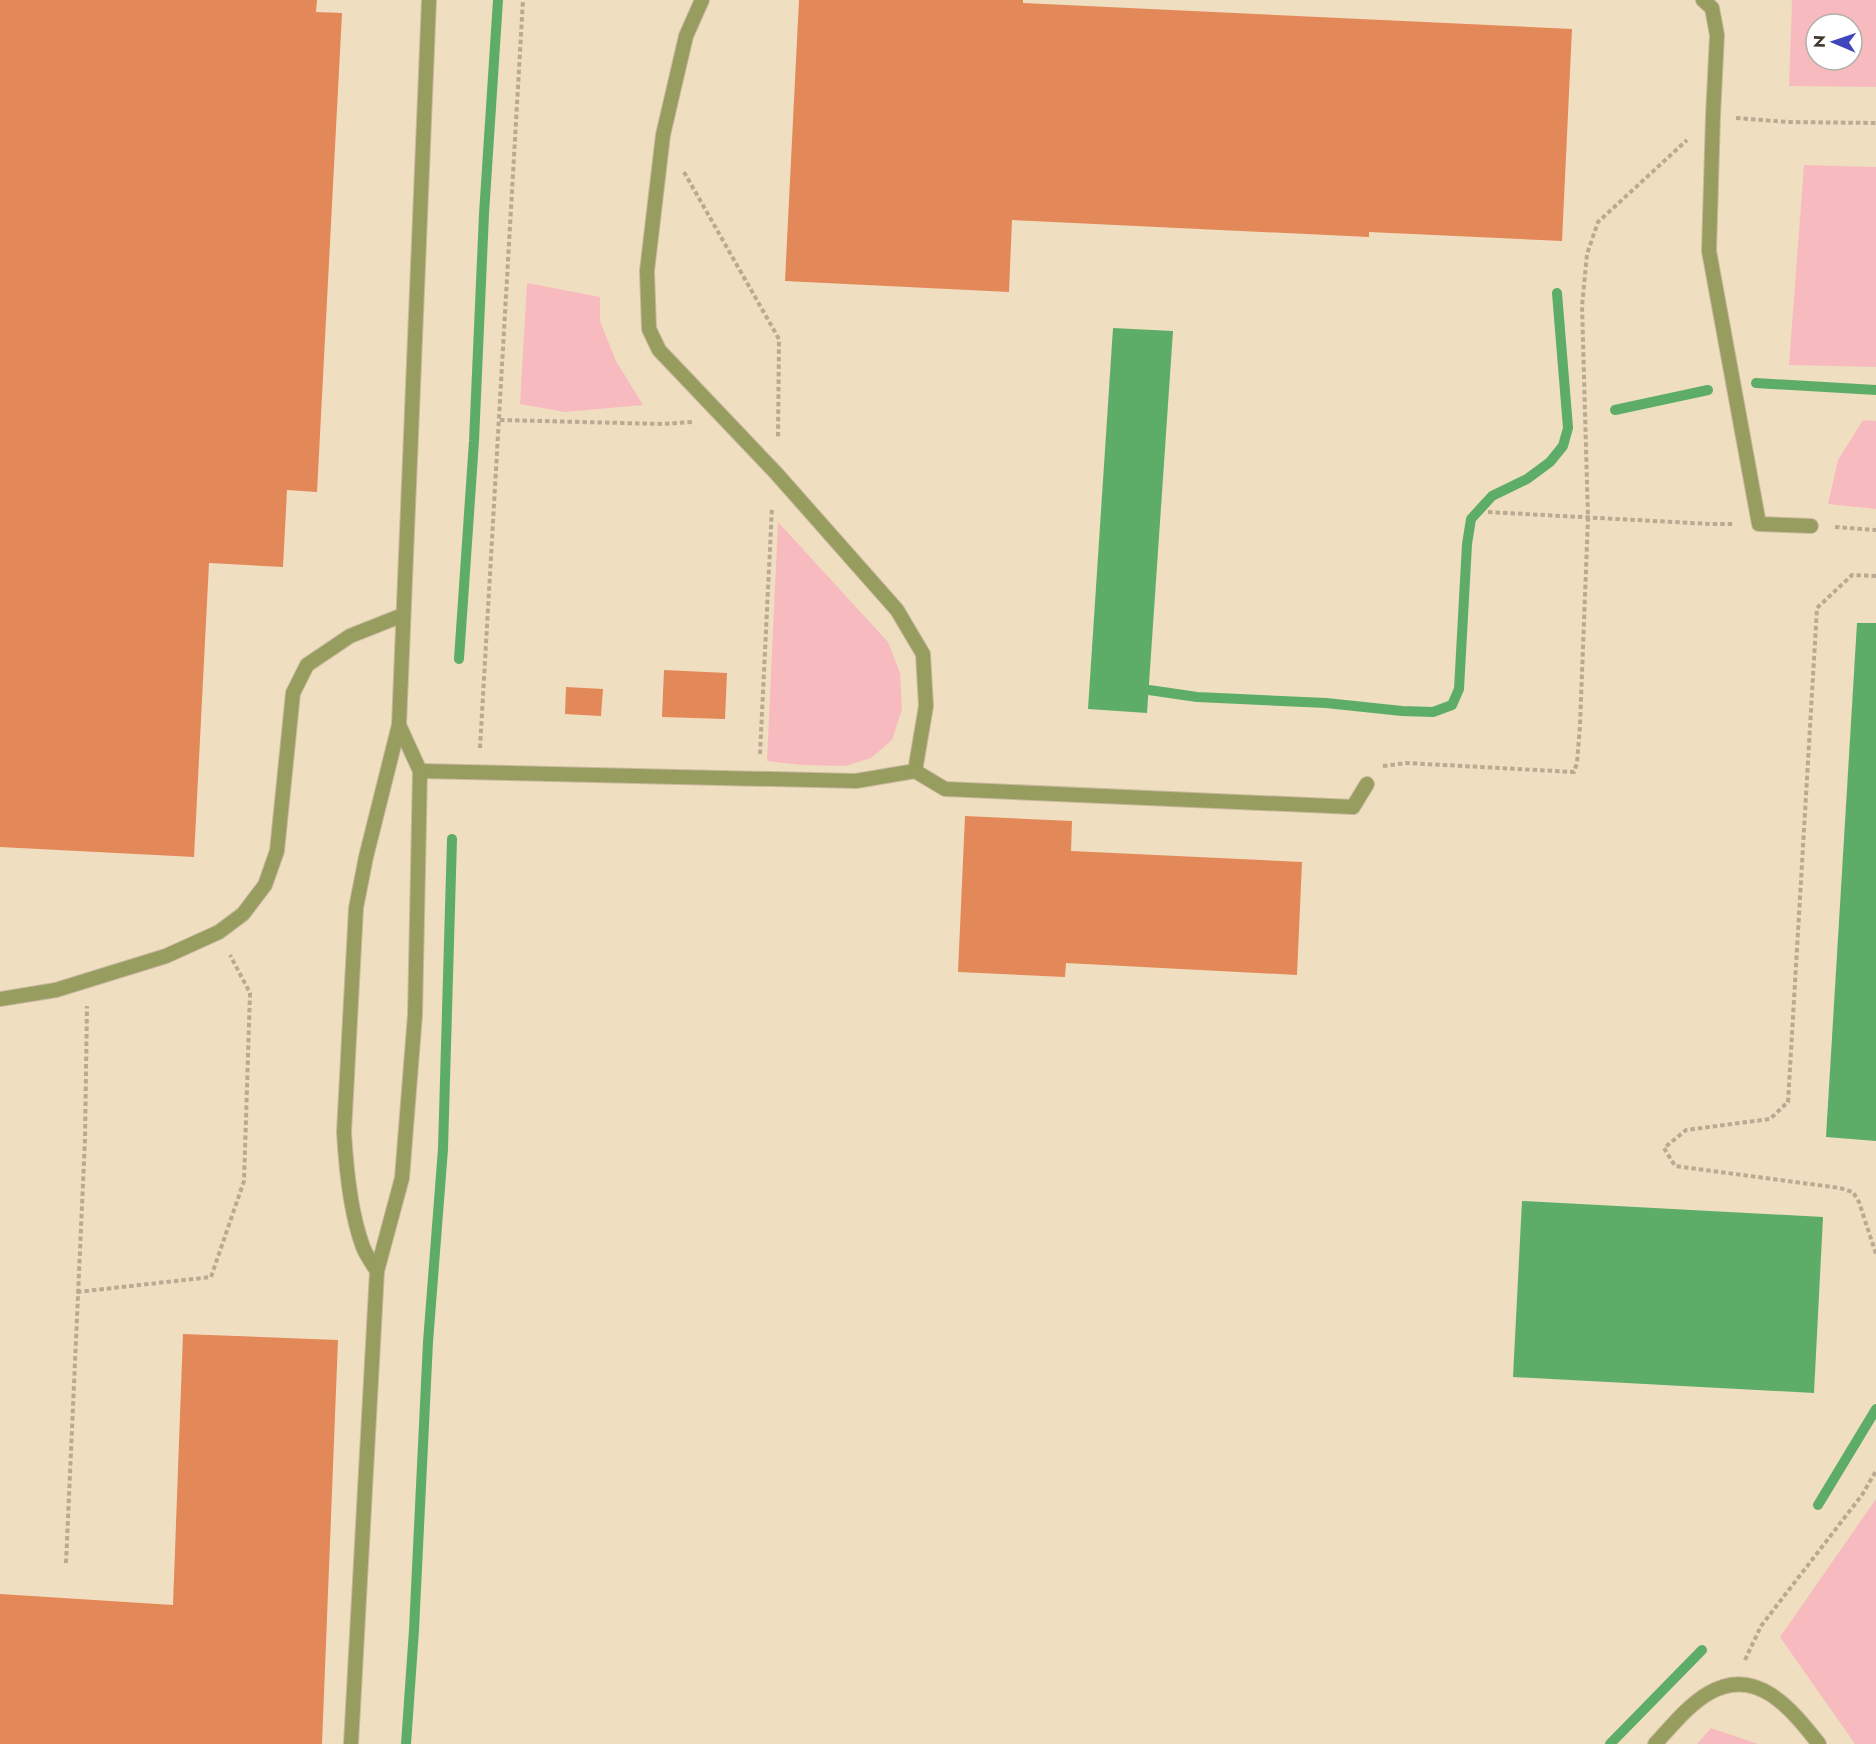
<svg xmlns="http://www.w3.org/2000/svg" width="1876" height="1744" viewBox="0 0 1876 1744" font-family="Jost,sans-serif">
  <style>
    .green { fill: #f7bbbf; fill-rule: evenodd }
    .water { fill: #5dad69 }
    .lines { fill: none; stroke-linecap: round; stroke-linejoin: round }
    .stream { stroke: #5dad69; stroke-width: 10 }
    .building { fill: #e38859 }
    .lane-casing { stroke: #c9b99f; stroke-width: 16 }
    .path { stroke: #b9aa92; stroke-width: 4; stroke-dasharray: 4.5 3; stroke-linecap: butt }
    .lane { stroke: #969d5f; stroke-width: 14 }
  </style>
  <rect width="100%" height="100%" fill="#f0dec0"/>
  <g class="green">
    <path d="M1792 0H1876V87L1789 86ZM1816 24H1852V60H1816Z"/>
    <path d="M1804 165 1876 167V367L1789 365Z"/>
    <path d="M527 283 600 297V321L616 361 643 405 565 412 520 404Z"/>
    <path d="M1863 420 1876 421V509L1828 504 1838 460Z"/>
    <path d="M778 522 888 642 900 673 902 709 892 740 871 758 845 766 802 765 767 761Z"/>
    <path d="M1876 1499V1744H1855L1780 1637Z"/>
    <path d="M1711 1728 1758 1744H1697Z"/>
  </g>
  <g class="water">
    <path d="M1113 328 1173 331 1147 713 1088 709Z"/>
    <path d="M1857 623H1876V1141L1826 1137Z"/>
    <path d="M1522 1201 1823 1217 1814 1393 1513 1377Z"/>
  </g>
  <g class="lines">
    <g class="stream">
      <path d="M1756 383 1876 390"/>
      <path d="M1615 410 1708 390"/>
      <path d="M459 659 474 441 484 214 498 0"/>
      <path d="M1149 690 1197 697 1326 703 1402 711 1433 712 1452 705 1459 689 1467 544 1471 519 1492 496 1527 479 1550 462 1563 446 1568 428 1557 293"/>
      <path d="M1818 1505 1876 1409"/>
      <path d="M406 1744 414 1630 428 1342 443 1149 452 839"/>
      <path d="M1610 1744 1702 1650"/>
    </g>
  </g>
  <g class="building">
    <path d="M0 0H317L316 12 342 13 317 492 287 490 283 567 209 563 194 857 0 847Z"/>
    <path d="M799 0H1023V3L1572 29 1562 241 1369 232V237L1012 220 1009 292 785 281Z"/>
    <path d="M664 670 727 673 725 719 662 717Z"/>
    <path d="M566 687 603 689 601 716 565 714Z"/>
    <path d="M965 816 1072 821 1071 851 1302 862 1297 975 1066 963 1065 977 958 972Z"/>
    <path d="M183 1334 338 1340 322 1744H0V1594L173 1605Z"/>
  </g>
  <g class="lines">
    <defs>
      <g id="lane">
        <path d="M1703 0 1712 8 1717 35 1713 116 1709 251 1759 524 1811 526"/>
        <path d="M420 771 856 781 915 771 926 706 923 654 897 610 776 473 659 350 649 329 647 271 663 135 686 36 702 0"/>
        <path d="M915 771 945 789 1353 807 1367 784"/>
        <path d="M0 999 56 990 166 956 219 932 243 914 265 885 277 851 293 693 307 665 350 636 403 615"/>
        <path d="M377 1271C372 1263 366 1255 363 1247 350 1212 346 1168 344 1132L356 908 366 857 399 725"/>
        <path d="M351 1744 377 1271 402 1178 415 1015 420 771 399 725 429 0"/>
        <path d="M1655 1744C1671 1727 1688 1705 1709 1693 1757 1665 1792 1710 1819 1744"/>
      </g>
    </defs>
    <use href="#lane" class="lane-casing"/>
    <g class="path">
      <path d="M1736 118 1788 122 1876 123"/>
      <path d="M684 172 779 339 778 437"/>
      <path d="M500 420 663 424 692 422"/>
      <path d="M1488 512 1710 524H1735"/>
      <path d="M1835 527 1876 530"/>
      <path d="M1876 576 1852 575 1817 608 1788 1102 1770 1119 1686 1130 1664 1148 1675 1166 1840 1188 1853 1192 1859 1202 1876 1254"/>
      <path d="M480 748 523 0"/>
      <path d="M760 754 772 507"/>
      <path d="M1383 766 1406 763 1574 772 1577 763 1580 725 1588 518 1582 306 1587 254 1598 222 1687 140"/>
      <path d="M77 1292 211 1277 244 1181 250 993 230 955"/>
      <path d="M66 1563 85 1139 87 1006"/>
      <path d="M1745 1660 1761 1626 1862 1495 1876 1471"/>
    </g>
    <use href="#lane" class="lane"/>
  </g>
  <g transform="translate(1834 42) rotate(272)"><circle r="28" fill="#ffffff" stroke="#b2afab" stroke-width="1.5"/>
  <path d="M0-4.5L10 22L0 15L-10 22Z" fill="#3e46ba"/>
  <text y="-9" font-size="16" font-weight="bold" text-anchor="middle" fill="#3f382c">N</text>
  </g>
</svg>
